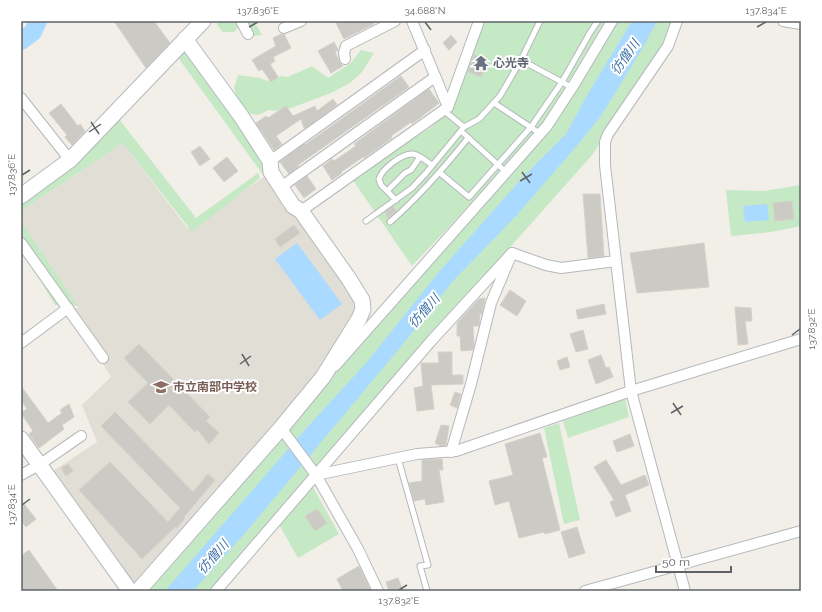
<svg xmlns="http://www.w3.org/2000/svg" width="822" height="612" viewBox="0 0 822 612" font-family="Raleway,'Noto Sans JP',sans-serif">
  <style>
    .education { fill: #e1ded6 }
    .green { fill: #c5e8c5 }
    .water { fill: #aadaff }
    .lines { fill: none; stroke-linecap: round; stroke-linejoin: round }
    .river { stroke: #aadaff; stroke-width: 18 }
    .building { fill: #cccac5; stroke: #d6d1c6 }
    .lane-casing { stroke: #b5b8bc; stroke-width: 7 }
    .street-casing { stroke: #b5b8bc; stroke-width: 12 }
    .secondary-casing { stroke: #b6babf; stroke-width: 17 }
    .lane { stroke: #fff; stroke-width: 5 }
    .street { stroke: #fff; stroke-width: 10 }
    .secondary { stroke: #fff; stroke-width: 15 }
    .ticks { fill: none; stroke: #5f6368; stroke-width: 1.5 }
    .labels { text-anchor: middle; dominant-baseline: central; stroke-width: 4; stroke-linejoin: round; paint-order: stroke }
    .worship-label { font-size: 12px; font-weight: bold; fill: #5b616d; stroke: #fff; text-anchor: start }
    .education-label { font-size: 12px; font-weight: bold; fill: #785e54; stroke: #fff; text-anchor: start }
    .water-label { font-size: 13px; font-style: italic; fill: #4174aa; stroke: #fff }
    .neatline { fill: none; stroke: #5f6368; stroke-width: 1.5 }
    .ticks-label { font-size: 10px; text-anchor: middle; fill: #5f6368 }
  </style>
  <rect width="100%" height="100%" fill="#f1efe8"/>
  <path class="education" d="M123 143 188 229 271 172 362 300 340 351 138 591 47 475 97 442 82 405 111 377 68 308H79L21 221V211Z"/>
  <g class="green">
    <path d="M217 21H254L262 35 254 36 242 23 234 32H223L217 25Z"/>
    <path d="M485 21H605L554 107 614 21H675L661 46 593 154 408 362 310 482 339 534 298 558 277 521 220 591H143L533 138 412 266 350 176 429 129 452 109Z"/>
    <path d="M185 39 271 172 264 176 174 52Z"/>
    <path d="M361 50 374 53 362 72 350 83 331 93 291 108 276 111 269 110 258 115 248 113 239 104 234 88 238 75 260 78 267 81 282 76 288 77 312 66 328 78 351 63Z"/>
    <path d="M115 114 196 218 258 173 260 178 192 232 123 143 21 211V196Z"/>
    <path d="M801 185V226L771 232 731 236 726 190 764 191Z"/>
    <path d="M21 221 78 306 55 305 21 248Z"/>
    <path d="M625 398 629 417 568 438 563 421Z"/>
    <path d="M559 423 580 520 564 524 544 428Z"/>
  </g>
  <g class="water">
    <path d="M632 21H657L645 44 601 116 575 148 516 216 453 281 399 349 246 532 193 591H165L303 432 367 362 438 273 524 176 566 134 589 92Z"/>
    <path d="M767 204 769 220 745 222 743 206Z"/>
    <path d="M297 243 342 304 320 320 275 259Z"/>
  </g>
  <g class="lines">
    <path class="river" d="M21 41 33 32 38 21"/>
  </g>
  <g class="building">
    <path d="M114 21H154L170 43 146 68Z"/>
    <path d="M335 21H373L374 24 344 39Z"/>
    <path d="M281 34H284L291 48 273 57 275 61 270 64 278 77 271 82 262 69 259 71 252 60 276 46 273 38Z"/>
    <path d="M451 35 457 42 449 50 443 43Z"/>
    <path d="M334 42 338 50 335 52 340 63 343 66 331 73 318 51Z"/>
    <path d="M474 55 488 60 481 77 468 72Z"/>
    <path d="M401 76 409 87 298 165 299 166 289 174 280 162 304 144 305 145Z"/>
    <path d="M429 89 439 103 412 124 411 122 391 136 392 138 364 158 363 157 341 172 342 173 332 180 323 166 332 159 334 161 356 146 354 144Z"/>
    <path d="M333 99 337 105 308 126 304 128 301 119 276 136 282 144 274 150 256 123 266 116 268 118 286 106 293 116 315 106 317 111Z"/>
    <path d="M61 104 78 126 80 124 85 131 72 145 65 137 67 135 49 113Z"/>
    <path d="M200 146 210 159 200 166 191 152Z"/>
    <path d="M227 157 238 171 224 182 213 168Z"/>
    <path d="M307 176 316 189 304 198 295 185Z"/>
    <path d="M583 194H600L604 256 588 258Z"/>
    <path d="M792 201 794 219 775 221 773 203Z"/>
    <path d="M393 206 396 211 388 218 385 212Z"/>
    <path d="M294 225 300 233 280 247 275 239Z"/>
    <path d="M704 243 709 287 637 293 630 253Z"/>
    <path d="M510 290 526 301 517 316 500 305Z"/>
    <path d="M485 298 482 314H480L479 326H473L474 345 473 350 461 351 460 336H457V323L479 299Z"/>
    <path d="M604 304 606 314 578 319 576 310Z"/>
    <path d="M735 307 751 308 752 321H745L748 344 738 345Z"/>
    <path d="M583 330 588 349 576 352 570 334Z"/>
    <path d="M139 344 210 417 206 421 219 433 209 444 197 429 195 432 169 405 150 424 128 402 148 383 124 358Z"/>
    <path d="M438 352H452V375H463V384L431 385 434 409 417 411 414 388 423 386 421 363H439Z"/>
    <path d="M601 355 606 368 609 367 613 377 596 384 588 360Z"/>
    <path d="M567 357 570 367 560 370 557 361Z"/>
    <path d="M21 386 48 423 62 413 60 410 69 404 74 417 62 425 64 429 39 448 29 434 33 431 21 413 27 409 21 400Z"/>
    <path d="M455 392 461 394 457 408 450 405Z"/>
    <path d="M115 412 193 492 208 474 215 480 184 517 185 518 177 528 175 527 142 559 79 490 110 462 168 522 180 508 101 426Z"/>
    <path d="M441 425 449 426 446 445 441 446 435 443Z"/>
    <path d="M540 433 547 457 542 458 560 530 545 534 544 532 519 538 509 501 495 505 489 481 513 475 505 444Z"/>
    <path d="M630 434 634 446 617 452 613 441Z"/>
    <path d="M442 459 443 470H439L444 502 426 505 425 499 414 501 409 483 422 481V460Z"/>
    <path d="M606 460 621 485 645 475 649 485 625 495 631 511 616 517 610 502 614 500 594 467Z"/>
    <path d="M68 464 73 471 66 476 61 468Z"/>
    <path d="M21 500 36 519 26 527 21 521Z"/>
    <path d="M317 509 327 523 315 531 305 516Z"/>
    <path d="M577 527 585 553 569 558 561 532Z"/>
    <path d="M29 550 58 591H21V556Z"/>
    <path d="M359 566 371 591H343L337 579Z"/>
    <path d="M398 578 403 591H389L386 582Z"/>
  </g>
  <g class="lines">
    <defs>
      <g id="lane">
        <path d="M521 60 573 88"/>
        <path d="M494 103 541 134"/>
        <path d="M464 127 479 119 500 96 521 60 540 21"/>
        <path d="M461 131 507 173"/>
        <path d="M440 173 469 197 531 127 562 82 591 31 598 21"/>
        <path d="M387 191 405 173 411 170 420 157"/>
        <path d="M396 200 381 185 379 179C382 169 402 153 413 154 420 155 427 162 432 165"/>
        <path d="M366 221 412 188 426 173 464 127 443 110"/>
        <path d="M390 222C419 197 444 168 468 138"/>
        <path d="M398 458 428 565 420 566 427 591"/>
      </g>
      <g id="street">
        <path d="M241 21 248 34"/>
        <path d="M412 21 448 107"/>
        <path d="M677 21 668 46 608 134 605 142V165L631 391 685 591"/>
        <path d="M783 21 801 24"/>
        <path d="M284 28 301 21"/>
        <path d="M345 59 344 53 346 46 395 21"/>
        <path d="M21 98 70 160"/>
        <path d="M270 161 425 50"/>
        <path d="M281 187 435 77"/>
        <path d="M301 211 448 107 479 21"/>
        <path d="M21 243 103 358"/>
        <path d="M21 343 68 308"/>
        <path d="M335 366 547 126 575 83 612 21"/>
        <path d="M281 428 316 475 358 549 378 591"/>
        <path d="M451 452 471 384 491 303 512 253 546 265 561 268 616 261"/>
        <path d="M21 475 39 465 81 436"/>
        <path d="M316 475 417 454 456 451 631 391 801 339"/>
        <path d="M216 591 432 340 512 253"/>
        <path d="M585 591 801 531"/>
      </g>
      <g id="secondary">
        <path d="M21 196 70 160 203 21"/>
        <path d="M21 439 130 591"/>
        <path d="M138 591 281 428 323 377 359 319 363 309 362 300 349 279 301 211 293 206 271 172 270 161 241 116 185 39"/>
      </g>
    </defs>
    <use href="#lane" class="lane-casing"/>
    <use href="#street" class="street-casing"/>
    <use href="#secondary" class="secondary-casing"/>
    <use href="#lane" class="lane"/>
    <use href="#street" class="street"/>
    <use href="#secondary" class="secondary"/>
  </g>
  <path class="ticks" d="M425 22 431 30M249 27 258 22M757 27 766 22M91 122 99 134M89 132 101 124M522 172 530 183M22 175 30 170M520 181 532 174M792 335 800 329M242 354 249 366M240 364 251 356M673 403 681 415M671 413 683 406M22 505 30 499M399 590 407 585"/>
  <defs>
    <symbol id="temple-bare" viewBox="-9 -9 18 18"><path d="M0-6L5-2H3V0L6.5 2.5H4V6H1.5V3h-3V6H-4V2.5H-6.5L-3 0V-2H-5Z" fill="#6b7280" stroke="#fff" stroke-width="2.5" paint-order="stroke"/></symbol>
    <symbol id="school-bare" viewBox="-9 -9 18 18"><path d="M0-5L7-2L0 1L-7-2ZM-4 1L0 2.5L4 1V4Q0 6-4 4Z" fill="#8d6e63" stroke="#fff" stroke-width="2.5" paint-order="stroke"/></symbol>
  </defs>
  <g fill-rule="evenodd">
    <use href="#temple-bare" x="470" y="52" width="22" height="22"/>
    <use href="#school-bare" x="150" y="376" width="22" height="22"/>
  </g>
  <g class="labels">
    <g class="worship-label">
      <text x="493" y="63">心光寺</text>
    </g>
    <g class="education-label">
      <text x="173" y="387">市立南部中学校</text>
    </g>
    <g class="water-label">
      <text transform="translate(625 57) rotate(-55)">彷僧川</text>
      <text transform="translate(424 311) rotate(-49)">彷僧川</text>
      <text transform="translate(213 557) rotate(-49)">彷僧川</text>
    </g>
  </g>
  <rect width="822" height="612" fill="none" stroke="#ffffff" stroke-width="44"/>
  <path d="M656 566v6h75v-6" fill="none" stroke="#5f6368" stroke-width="2"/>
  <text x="662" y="566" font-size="12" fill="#5f6368" stroke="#ffffff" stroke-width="3" paint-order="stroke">50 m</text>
  <rect x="22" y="22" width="778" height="568" class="neatline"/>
  <g class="ticks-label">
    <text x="258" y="14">137.836°E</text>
    <text x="425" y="14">34.688°N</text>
    <text x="766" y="14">137.834°E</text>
    <text transform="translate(11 175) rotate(-90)" y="4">137.836°E</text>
    <text transform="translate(811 329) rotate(-90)" y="4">137.832°E</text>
    <text transform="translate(11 505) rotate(-90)" y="4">137.834°E</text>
    <text x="399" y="604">137.832°E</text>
  </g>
</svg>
